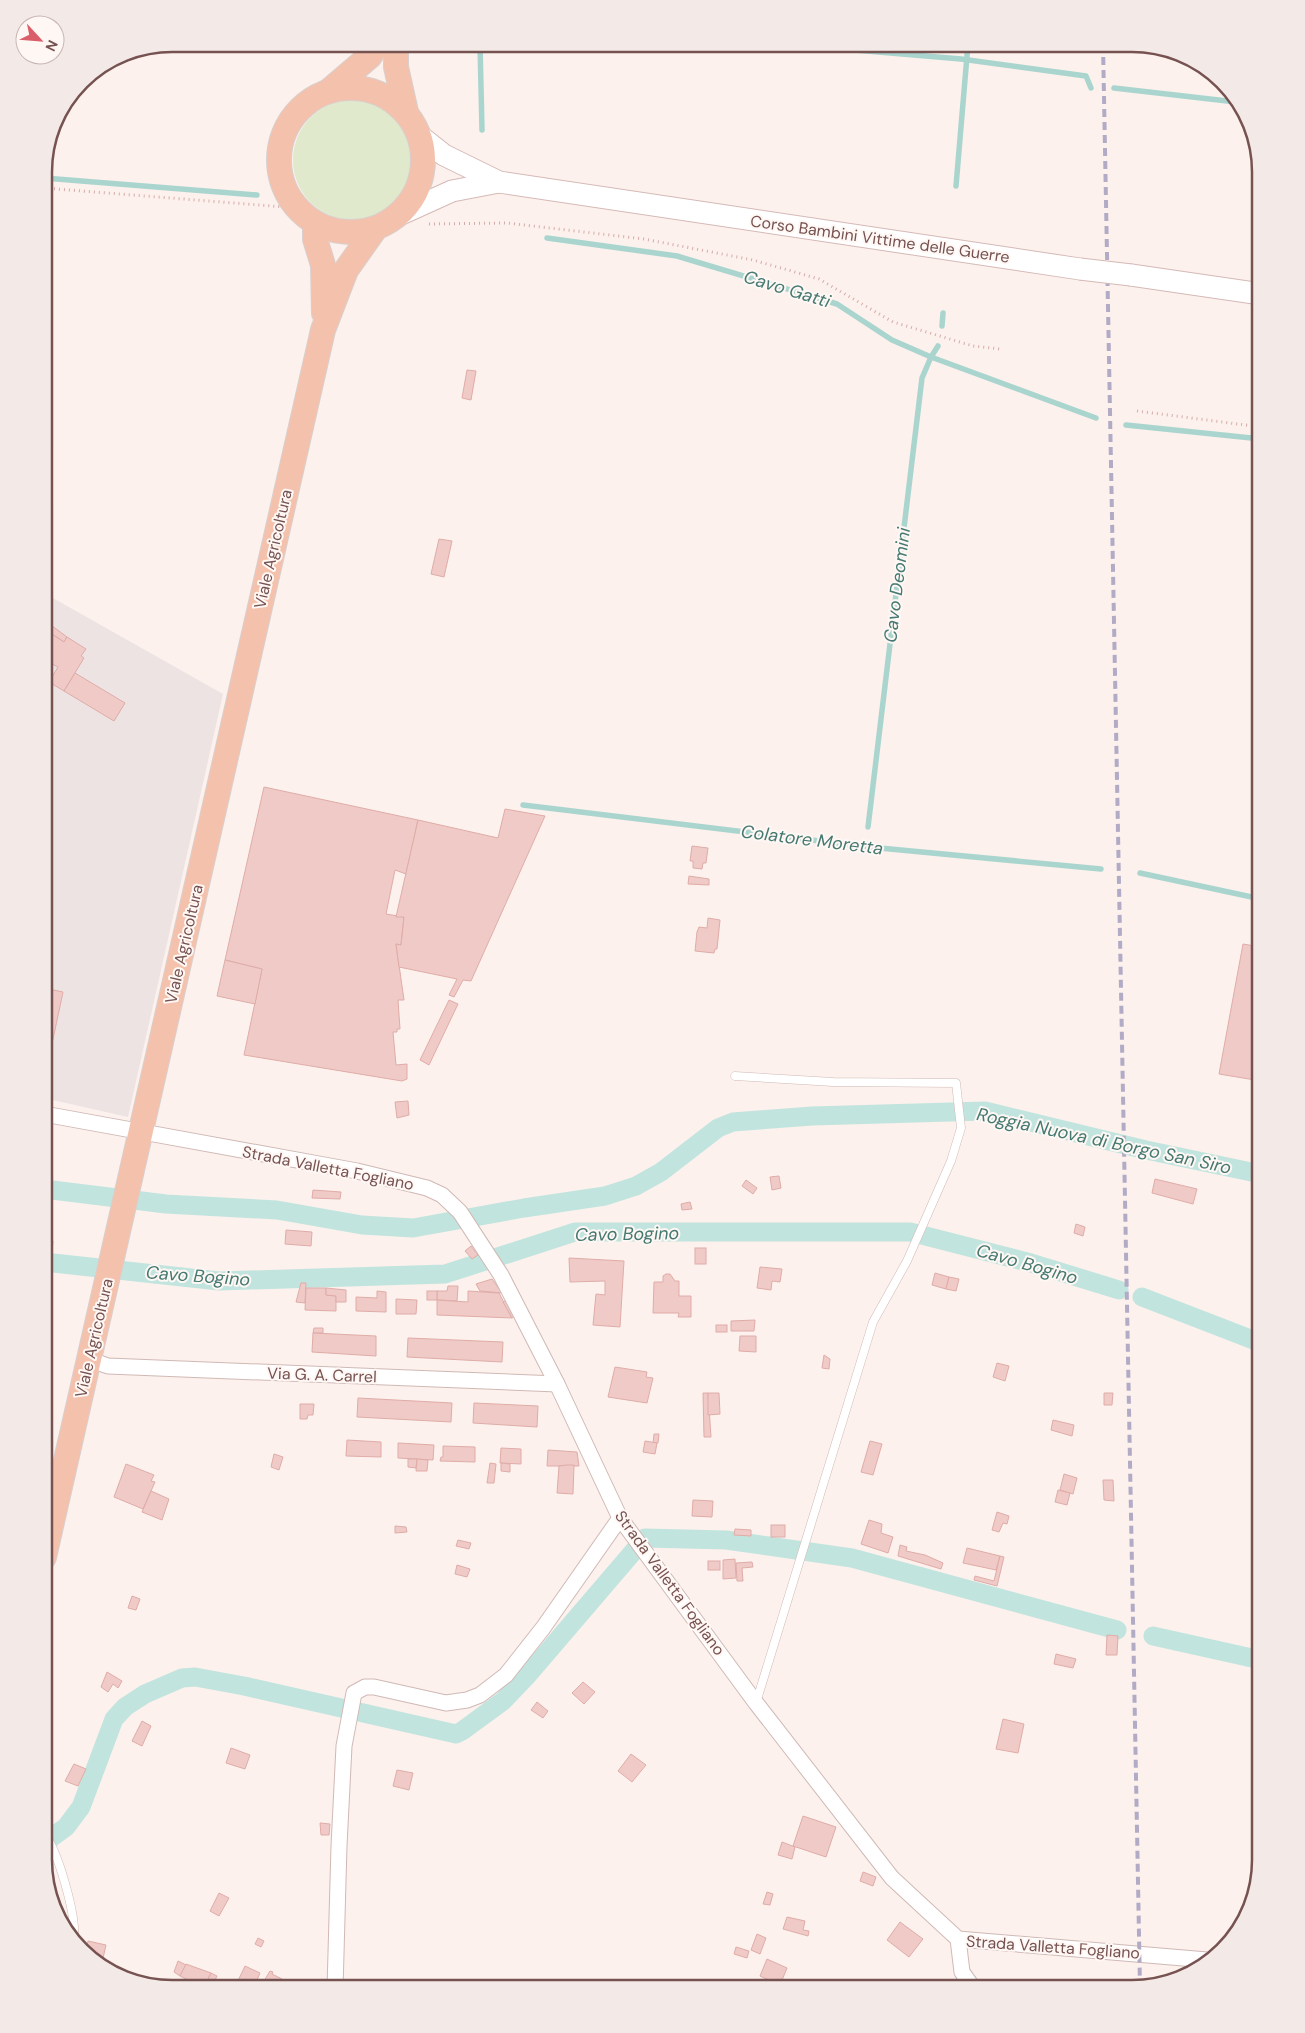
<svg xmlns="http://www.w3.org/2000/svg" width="1305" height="2033" viewBox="0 0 1305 2033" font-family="'DM Sans',sans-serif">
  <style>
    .industrial { fill: #ece3e2 }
    .green { fill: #e1e9cc }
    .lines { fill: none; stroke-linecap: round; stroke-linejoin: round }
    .stream { stroke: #a9d5ce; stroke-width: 5.5 }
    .canal { stroke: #c2e4de; stroke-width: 19 }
    .building { fill: #efcac7; stroke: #e0aca8 }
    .lane-casing { stroke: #d0b9b5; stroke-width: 9 }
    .street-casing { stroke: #d0b9b5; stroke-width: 17 }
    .secondary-casing { stroke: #d5b9b6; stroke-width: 23 }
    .primary-casing { stroke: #d9cfce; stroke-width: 26 }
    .path { stroke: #d5aca9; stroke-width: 3; stroke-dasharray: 1 4; stroke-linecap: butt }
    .lane { stroke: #fff; stroke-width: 8 }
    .street { stroke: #fff; stroke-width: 15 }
    .secondary { stroke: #fff; stroke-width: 21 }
    .primary { stroke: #f4c2ac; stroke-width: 24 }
    .rail { stroke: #b1abc6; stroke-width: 4; stroke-dasharray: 8 5; stroke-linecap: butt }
    .secondary-bridge-casing { stroke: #d5b9b6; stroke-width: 23; stroke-linecap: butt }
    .secondary-bridge { stroke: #fff; stroke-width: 21 }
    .labels { text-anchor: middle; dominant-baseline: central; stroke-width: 4; stroke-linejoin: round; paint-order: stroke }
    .street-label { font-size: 16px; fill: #765251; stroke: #fef7f4 }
    .water-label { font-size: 18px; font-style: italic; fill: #457971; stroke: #fef7f4 }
    .rim { fill: none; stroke: #765251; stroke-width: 2.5 }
  </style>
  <rect width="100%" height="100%" fill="#fcf1ed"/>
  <path class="industrial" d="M44 593 223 694 128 1117 44 1098Z"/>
  <circle class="green" cx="353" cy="160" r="60"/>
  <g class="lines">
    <g class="stream">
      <path d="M480 44 482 130"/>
      <path d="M843 49 961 59 1086 76 1091 88"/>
      <path d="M1114 88 1236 102"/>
      <path d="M44 178 257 195"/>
      <path d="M956 186 968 44"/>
      <path d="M547 238 677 256 837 304 892 340 931 357 1096 418"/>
      <path d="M942 326 943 313"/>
      <path d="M1126 425 1261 439"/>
      <path d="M523 805 869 847 1101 869"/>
      <path d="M868 827 922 378 931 357 938 346"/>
      <path d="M1140 873 1261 899"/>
    </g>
    <g class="canal">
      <path d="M44 1189 166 1204 277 1210 362 1225 413 1228 524 1208 605 1196 636 1186 661 1172 718 1128 733 1122 812 1116 985 1111 1146 1150 1261 1174"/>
      <path d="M44 1262 219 1281 445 1274 575 1232H910L1031 1263 1119 1290"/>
      <path d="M1142 1297 1261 1343"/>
      <path d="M1153 1636 1261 1660"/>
      <path d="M44 1843 66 1827 81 1807 114 1719 125 1707 145 1694 182 1678 195 1677 244 1686 456 1734 462 1731 503 1701 526 1677 645 1538 726 1540 852 1558 1117 1630"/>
    </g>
  </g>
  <g class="building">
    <path d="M467 370 476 371 471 400 462 398Z"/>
    <path d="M439 539 452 541 444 577 431 574Z"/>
    <path d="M44 617 49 621 48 623 67 637 64 642 44 629Z"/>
    <path d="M44 629 64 642 67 637 86 649 81 656 84 658 64 691 49 682 58 667 44 660Z"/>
    <path d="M75 673 125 703 114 721 64 691Z"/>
    <path d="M264 787 418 820 406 874 395 870 386 914 404 917 401 945 396 944 404 1000H398L400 1029H397V1032H393L396 1065 407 1064V1079L402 1081 244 1055 262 969 225 960Z"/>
    <path d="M505 809 545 816 471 981 463 980 454 997 449 995 457 979 399 967 396 944 401 945 404 917H396L418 820 498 838Z"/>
    <path d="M692 846 708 848 706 863H703L702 869 693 868V861H690Z"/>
    <path d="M689 876 709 879V885L688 884Z"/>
    <path d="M708 918 720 920 717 949H715L714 953 695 951 697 932 699 927 707 928Z"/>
    <path d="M1243 944 1261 947V1081L1219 1074Z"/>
    <path d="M225 960 262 969 255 1004 217 996Z"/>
    <path d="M44 988 63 992 46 1072H44Z"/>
    <path d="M449 1000 458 1004 429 1065 420 1060Z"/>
    <path d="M408 1101 409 1115 397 1118 395 1102Z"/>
    <path d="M779 1176 781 1188 772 1190 770 1177Z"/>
    <path d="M1155 1179 1197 1189 1193 1204 1152 1193Z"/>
    <path d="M746 1180 757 1188 753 1194 742 1186Z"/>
    <path d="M313 1190 341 1192 340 1199 312 1198Z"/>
    <path d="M690 1202 692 1209 682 1210 681 1204Z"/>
    <path d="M1076 1224 1085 1227 1083 1236 1074 1233Z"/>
    <path d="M286 1230 312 1232 311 1246 285 1244Z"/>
    <path d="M44 1241H53L52 1252H44Z"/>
    <path d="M471 1246 478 1255 472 1259 465 1251Z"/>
    <rect x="695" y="1248" width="11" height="16"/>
    <path d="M569 1258 624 1261 620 1327 593 1325 596 1294 605 1295V1281L570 1282Z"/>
    <path d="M760 1267 782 1269 780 1282 772 1281 771 1290 757 1288Z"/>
    <path d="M935 1273 949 1277 946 1289 932 1285Z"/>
    <path d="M666 1274H670L675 1281H679V1296H691V1317H678L679 1313H653L654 1282H663V1276Z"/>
    <path d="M949 1277 959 1279 956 1291 946 1289Z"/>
    <path d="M492 1279 502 1293 480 1291 476 1284Z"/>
    <path d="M301 1283H306L305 1303 296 1302Z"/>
    <path d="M448 1286H458L457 1301 437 1300V1291H447Z"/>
    <path d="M306 1288H326V1295L336 1296V1311L305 1310Z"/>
    <path d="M326 1288 346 1290V1302H336V1296L326 1295Z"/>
    <path d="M377 1291 386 1292V1312L356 1311V1297L377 1298Z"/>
    <rect x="427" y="1291" width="10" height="9"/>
    <path d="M468 1291 499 1293 512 1318 437 1315V1300L468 1302Z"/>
    <path d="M396 1299 417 1300 416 1314H396Z"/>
    <path d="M509 1299 517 1315 512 1318 503 1302Z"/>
    <path d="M755 1320 754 1331H731V1321Z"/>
    <rect x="716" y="1325" width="11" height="7"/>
    <path d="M314 1328H323V1333H313Z"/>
    <path d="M313 1333 376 1336V1356L312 1352Z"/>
    <path d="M740 1336H756V1352L739 1351Z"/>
    <path d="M408 1338 503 1342 502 1362 407 1357Z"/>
    <path d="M824 1355 830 1359 829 1369 822 1368Z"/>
    <path d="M997 1363 1009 1366 1005 1381 993 1377Z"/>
    <path d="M615 1367 647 1372 646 1377 653 1378 647 1403 608 1397Z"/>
    <path d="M703 1393H708L711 1437H704Z"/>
    <path d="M708 1393H719L720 1414 708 1415Z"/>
    <path d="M1104 1393H1113L1112 1405H1104Z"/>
    <path d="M358 1398 452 1403 451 1422 357 1417Z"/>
    <path d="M474 1403 538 1406 537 1427 473 1423Z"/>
    <path d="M300 1404H314L313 1415H308L307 1419H300Z"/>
    <path d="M1053 1420 1074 1425 1072 1436 1051 1430Z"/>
    <path d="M654 1434H659L658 1443H653Z"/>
    <path d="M347 1440 381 1442V1457L346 1456Z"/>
    <path d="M645 1441 657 1443 655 1454 643 1452Z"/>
    <path d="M870 1441 882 1444 873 1475 861 1472Z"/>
    <path d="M398 1443 434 1445 433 1460 398 1458Z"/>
    <path d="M443 1446 475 1447V1462L440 1461 441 1457H443Z"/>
    <path d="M501 1448 521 1449V1464L500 1463Z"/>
    <path d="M548 1450 577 1452 579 1466H547Z"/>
    <path d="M274 1454 283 1457 279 1470 271 1467Z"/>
    <path d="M408 1459H417L416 1468 408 1467Z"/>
    <path d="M417 1459 428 1460 427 1471H416Z"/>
    <path d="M490 1463 496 1464 494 1483H487Z"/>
    <path d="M501 1463 510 1464V1472L501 1471Z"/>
    <path d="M126 1464 154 1475 151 1481 155 1482 143 1509 114 1497Z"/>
    <path d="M567 1465H574L573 1494 557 1493 559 1466Z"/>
    <path d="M1064 1474 1077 1478 1073 1494 1060 1490Z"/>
    <path d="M1103 1480H1113L1114 1501 1104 1500Z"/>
    <path d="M1058 1490 1070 1493 1067 1505 1055 1502Z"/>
    <path d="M151 1491 169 1499 162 1520 142 1512Z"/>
    <path d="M693 1500 713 1501 712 1517 692 1516Z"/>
    <path d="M997 1512 1009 1516 1007 1524 1003 1523 999 1532 992 1530Z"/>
    <path d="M869 1520 882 1524 881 1533 893 1537 888 1553 861 1544Z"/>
    <rect x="771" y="1525" width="14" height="12"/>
    <path d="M395 1526 406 1527 407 1532 395 1533Z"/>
    <path d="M735 1529 751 1530V1536L734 1535Z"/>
    <path d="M458 1540 471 1543 469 1549 456 1546Z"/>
    <path d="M900 1545 907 1547 906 1551 925 1555 943 1563 941 1569 898 1556Z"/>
    <path d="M967 1548 1000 1556 996 1570 963 1563Z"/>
    <path d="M1000 1556 1004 1557 997 1586 974 1580 975 1576 994 1581Z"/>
    <path d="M735 1559 736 1578 723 1579V1560Z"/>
    <rect x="708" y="1561" width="12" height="9"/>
    <path d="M752 1562 753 1567 742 1568 743 1581H737L736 1563Z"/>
    <path d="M457 1565 470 1569 467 1577 455 1574Z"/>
    <path d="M132 1596 140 1599 136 1610 128 1608Z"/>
    <path d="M1107 1635 1118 1636 1117 1655H1106Z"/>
    <path d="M1056 1654 1076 1659 1073 1668 1054 1664Z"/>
    <path d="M107 1672 122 1681 118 1688 113 1684 108 1692 101 1687Z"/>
    <path d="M583 1682 595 1692 584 1704 572 1693Z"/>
    <path d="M537 1702 548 1711 543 1718 531 1710Z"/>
    <path d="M1003 1719 1024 1724 1018 1753 996 1749Z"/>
    <path d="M142 1721 151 1726 142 1746 132 1741Z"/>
    <path d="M231 1748 250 1755 245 1769 226 1763Z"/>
    <path d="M631 1754 646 1765 632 1782 618 1771Z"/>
    <path d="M74 1764 86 1769 78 1786 65 1781Z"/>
    <path d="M397 1770 413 1773 409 1790 393 1786Z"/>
    <path d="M803 1816 836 1827 826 1857 793 1846Z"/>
    <path d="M320 1823 330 1824 329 1835H321Z"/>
    <path d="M782 1842 795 1847 792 1859 778 1855Z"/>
    <path d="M49 1861 54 1878 48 1880 44 1863Z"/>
    <path d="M863 1872 876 1877 873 1886 860 1881Z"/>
    <path d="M767 1892 773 1894 770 1905 763 1904Z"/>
    <path d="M219 1893 229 1898 219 1916 210 1911Z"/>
    <path d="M787 1917 805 1921 803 1930 809 1931 808 1936 783 1929Z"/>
    <path d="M900 1922 923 1939 909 1957 887 1940Z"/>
    <path d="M757 1934 766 1938 760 1954 751 1950Z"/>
    <path d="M258 1938 264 1941 261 1947 255 1944Z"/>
    <path d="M88 1941 106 1945 101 1967 86 1950Z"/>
    <path d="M736 1947 749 1951 747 1958 734 1954Z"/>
    <path d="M767 1959 787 1968 780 1985 760 1976Z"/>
    <path d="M178 1961 186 1965 180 1976 174 1972Z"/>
    <path d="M186 1964 211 1973 204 1988 180 1976Z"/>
    <path d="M245 1966 260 1973 253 1989 235 1987Z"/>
    <path d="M116 1969 124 1970 122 1975 115 1972Z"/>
    <path d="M270 1971 273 1972 272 1974 282 1979 279 1984 284 1986 282 1989 264 1981Z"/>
    <path d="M211 1973 217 1976 212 1986 218 1989 204 1988Z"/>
    <path d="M740 1982 754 1986 753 1989H738Z"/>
    <path d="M193 1983 204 1988 207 1989H190Z"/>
    <path d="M887 1983 907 1988V1989H886Z"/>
  </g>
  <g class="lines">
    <defs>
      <g id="lane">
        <path d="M735 1076 833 1082 956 1083 961 1128 951 1161 907 1261 873 1322 756 1703"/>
        <path d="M44 1833C58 1851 76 1914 74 1937"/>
      </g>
      <g id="street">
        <path d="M44 1114 357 1171 427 1188 442 1195 460 1212 501 1275 557 1384 620 1518 756 1703 892 1878 958 1939 1207 1960"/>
        <path d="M88 1359 108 1366 557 1384"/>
        <path d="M958 1939 962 1972 974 1989"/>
        <path d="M335 1989 339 1846 344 1746 354 1693 365 1687H374L446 1703 467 1700 480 1695 506 1675 543 1628 620 1518"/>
      </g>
      <g id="secondary">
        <path d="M420 136 444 155 499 182 1080 269"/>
        <path d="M399 215 452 191 499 182"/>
        <path d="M1131 275 1261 294"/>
      </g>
      <g id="primary">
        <path d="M396 44V67L406 112"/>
        <circle cx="351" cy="160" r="72"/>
        <path d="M329 91 370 56 377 44"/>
        <path d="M315 223V239L323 265 324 313"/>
        <path d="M44 1557 323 330 346 270 375 229"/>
      </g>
    </defs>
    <use href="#lane" class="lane-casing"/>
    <use href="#street" class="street-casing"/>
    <use href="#secondary" class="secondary-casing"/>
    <use href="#primary" class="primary-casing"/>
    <g class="path">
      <path d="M44 188 297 208"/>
      <path d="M429 224 507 223 644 239 753 260 819 279 893 322 973 346 1000 349"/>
      <path d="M1137 411 1261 427"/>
    </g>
    <use href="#lane" class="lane"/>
    <use href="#street" class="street"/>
    <use href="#secondary" class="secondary"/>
    <use href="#primary" class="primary"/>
    <path class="rail" d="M1103 44 1140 1987"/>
    <defs>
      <path id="secondary-bridge" d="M1080 269 1131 275"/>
    </defs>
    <use href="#secondary-bridge" class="secondary-bridge-casing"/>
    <use href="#secondary-bridge" class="secondary-bridge"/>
  </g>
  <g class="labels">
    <g class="street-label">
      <text transform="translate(880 239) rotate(8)">Corso Bambini Vittime delle Guerre</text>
      <text transform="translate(273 549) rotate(-77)">Viale Agricoltura</text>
      <text transform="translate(184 944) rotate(-77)">Viale Agricoltura</text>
      <text transform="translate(328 1168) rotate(11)">Strada Valletta Fogliano</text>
      <text transform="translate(94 1338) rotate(-77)">Viale Agricoltura</text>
      <text transform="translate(322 1375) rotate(2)">Via G. A. Carrel</text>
      <text transform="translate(670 1583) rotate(54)">Strada Valletta Fogliano</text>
      <text transform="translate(1053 1947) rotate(4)">Strada Valletta Fogliano</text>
    </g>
    <g class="water-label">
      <text transform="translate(787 289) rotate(17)">Cavo Gatti</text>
      <text transform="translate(897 585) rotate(-83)">Cavo Deomini</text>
      <text transform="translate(812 840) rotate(7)">Colatore Moretta</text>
      <text transform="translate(1104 1141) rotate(12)">Roggia Nuova di Borgo San Siro</text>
      <text transform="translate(627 1234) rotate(-1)">Cavo Bogino</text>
      <text transform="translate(1027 1264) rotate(16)">Cavo Bogino</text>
      <text transform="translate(198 1276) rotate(4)">Cavo Bogino</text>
    </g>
  </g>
  <path d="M0 0H1305V2033H0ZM172 52H1132A120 120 0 0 1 1252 172V1860A120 120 0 0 1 1132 1980H172A120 120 0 0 1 52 1860V172A120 120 0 0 1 172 52Z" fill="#f3eae7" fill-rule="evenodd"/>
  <path class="rim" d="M172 52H1132A120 120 0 0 1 1252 172V1860A120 120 0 0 1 1132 1980H172A120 120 0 0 1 52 1860V172A120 120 0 0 1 172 52Z"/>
  <g transform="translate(40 40) rotate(116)"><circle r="24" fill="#fef7f4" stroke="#c8b5b3"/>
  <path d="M0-4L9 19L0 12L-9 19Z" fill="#da5d6a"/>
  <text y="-8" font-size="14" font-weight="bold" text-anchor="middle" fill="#765251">N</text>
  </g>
</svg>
